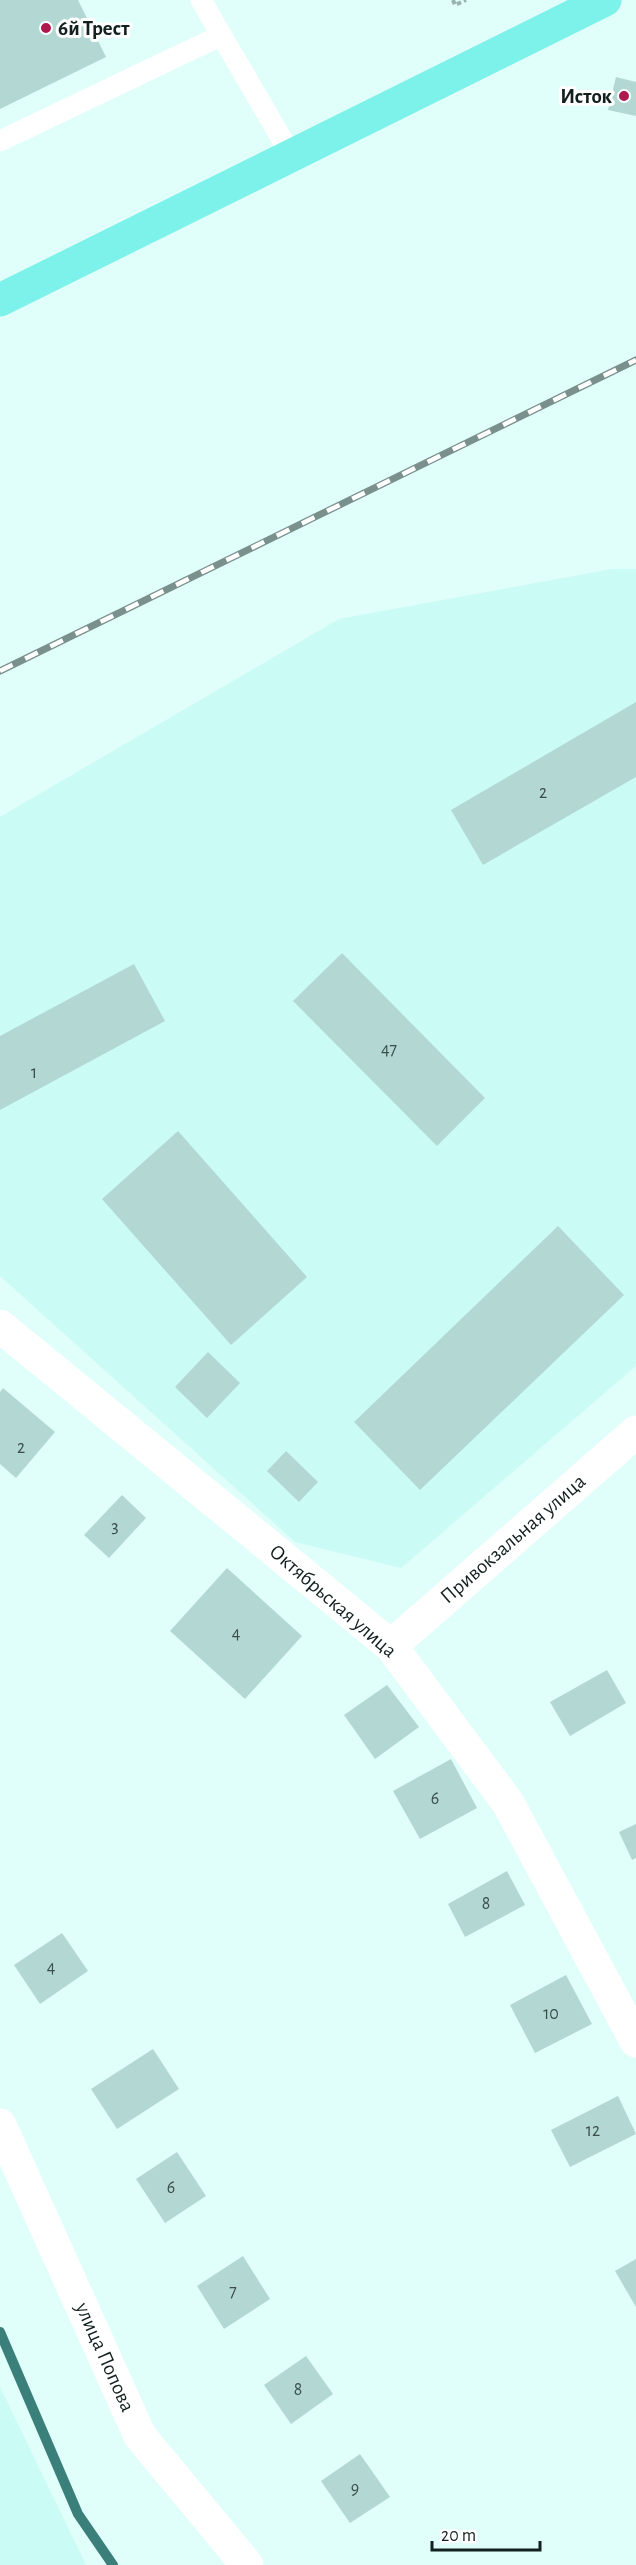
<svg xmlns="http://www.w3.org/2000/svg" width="636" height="2565" viewBox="0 0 636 2565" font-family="'Alegreya Sans',sans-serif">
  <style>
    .built { fill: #cbfbf5 }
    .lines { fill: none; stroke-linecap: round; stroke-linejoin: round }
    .stream { stroke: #3a7f79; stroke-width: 10 }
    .building { fill: #b3d8d3 }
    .path { stroke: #9bb3b0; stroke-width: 4; stroke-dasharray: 4.5 3; stroke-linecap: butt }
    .lane { stroke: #fff; stroke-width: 21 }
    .street { stroke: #fff; stroke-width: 33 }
    .primary { stroke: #7df2ea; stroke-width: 33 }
    .rail-casing { stroke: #7a908d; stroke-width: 7 }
    .rail { stroke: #fff; stroke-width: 4.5; stroke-dasharray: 14; stroke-linecap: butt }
    .poi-dot { fill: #ab194d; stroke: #fff; stroke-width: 2 }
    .labels { text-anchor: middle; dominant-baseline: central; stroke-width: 6; stroke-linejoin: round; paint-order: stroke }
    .number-label { font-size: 18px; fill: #3a4e4b }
    .poi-label { font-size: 21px; font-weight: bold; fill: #12201e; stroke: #fff; text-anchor: start }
    .street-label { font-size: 21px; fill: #12201e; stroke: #fff }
  </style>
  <rect width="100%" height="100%" fill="#e0fefa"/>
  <g class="built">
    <path d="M612 569H636V1366L401 1568 295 1542 0 1276V817L339 619Z"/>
    <path d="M0 2387 86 2565H0Z"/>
  </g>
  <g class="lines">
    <path class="stream" d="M0 2332 78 2514 113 2565"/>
  </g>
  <g class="building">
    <path d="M0 0H78L106 57 0 109Z"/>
    <path d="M616 77 636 82V116L608 110Z"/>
    <path d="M636 702V777L483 865 451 810Z"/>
    <path d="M342 953 485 1098 437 1146 293 1001Z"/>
    <path d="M134 964 165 1021 0 1110V1036Z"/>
    <path d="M178 1131 307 1277 231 1345 102 1199Z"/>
    <path d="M558 1226 624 1295 420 1490 354 1422Z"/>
    <path d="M208 1352 240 1383 207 1418 175 1387Z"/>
    <path d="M3 1388 55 1432 16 1478 0 1464V1392Z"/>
    <path d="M286 1451 318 1482 299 1502 267 1471Z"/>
    <path d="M122 1495 146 1518 109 1558 84 1535Z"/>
    <path d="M227 1568 302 1636 245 1699 170 1631Z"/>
    <path d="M607 1670 626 1703 570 1736 550 1702Z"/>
    <path d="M387 1685 419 1727 375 1759 344 1715Z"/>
    <path d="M451 1759 477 1808 420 1839 393 1791Z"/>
    <path d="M636 1824V1858L632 1860 619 1832Z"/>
    <path d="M507 1871 525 1905 465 1937 448 1904Z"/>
    <path d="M62 1933 88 1971 40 2004 14 1965Z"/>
    <path d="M566 1975 592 2024 535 2053 510 2005Z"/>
    <path d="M153 2049 179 2089 117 2129 91 2089Z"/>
    <path d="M618 2096 636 2134 570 2167 551 2130Z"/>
    <path d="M177 2152 206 2196 165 2223 136 2179Z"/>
    <path d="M243 2256 270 2299 224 2329 197 2286Z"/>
    <path d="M636 2259V2307L615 2271Z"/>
    <path d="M306 2356 333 2394 291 2424 264 2385Z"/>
    <path d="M360 2454 390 2497 350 2523 321 2481Z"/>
  </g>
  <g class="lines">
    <path class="path" d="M453 0 455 5 466 0"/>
    <g class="lane">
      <path d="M201 0 291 155"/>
      <path d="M0 141 222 35"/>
    </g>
    <g class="street">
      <path d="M0 1326 391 1646 508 1803 636 2041"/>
      <path d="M391 1646 636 1432"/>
      <path d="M0 2125 140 2436 247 2565"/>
    </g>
    <path class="primary" d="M0 300 605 0"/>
    <defs>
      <path id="rail" d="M0 671 636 360"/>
    </defs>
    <use href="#rail" class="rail-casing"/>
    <use href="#rail" class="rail"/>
  </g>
  <g class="poi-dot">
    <circle cx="46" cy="28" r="6"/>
    <circle cx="624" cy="96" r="6"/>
  </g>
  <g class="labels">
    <g class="number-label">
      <text x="543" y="793">2</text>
      <text x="389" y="1050">47</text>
      <text x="34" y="1073">1</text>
      <text x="21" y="1448">2</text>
      <text x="115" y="1527">3</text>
      <text x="236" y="1634">4</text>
      <text x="435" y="1799">6</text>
      <text x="486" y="1904">8</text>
      <text x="51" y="1968">4</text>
      <text x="551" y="2014">10</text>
      <text x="593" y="2131">12</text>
      <text x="171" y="2188">6</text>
      <text x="233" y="2292">7</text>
      <text x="298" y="2390">8</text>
      <text x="355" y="2489">9</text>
    </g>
    <g class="poi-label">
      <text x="58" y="28">6й Трест</text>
      <text x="612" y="96" text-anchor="end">Исток</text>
    </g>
    <g class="street-label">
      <text transform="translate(513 1539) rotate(-41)">Привокзальная улица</text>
      <text transform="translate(333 1601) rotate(41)">Октябрьская улица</text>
      <text transform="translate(105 2357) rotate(66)">улица Попова</text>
    </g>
  </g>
  <path d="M432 2541v9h108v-9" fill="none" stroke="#12201e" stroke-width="3"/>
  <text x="441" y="2541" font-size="18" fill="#12201e" stroke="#ffffff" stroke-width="4.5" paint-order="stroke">20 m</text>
</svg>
